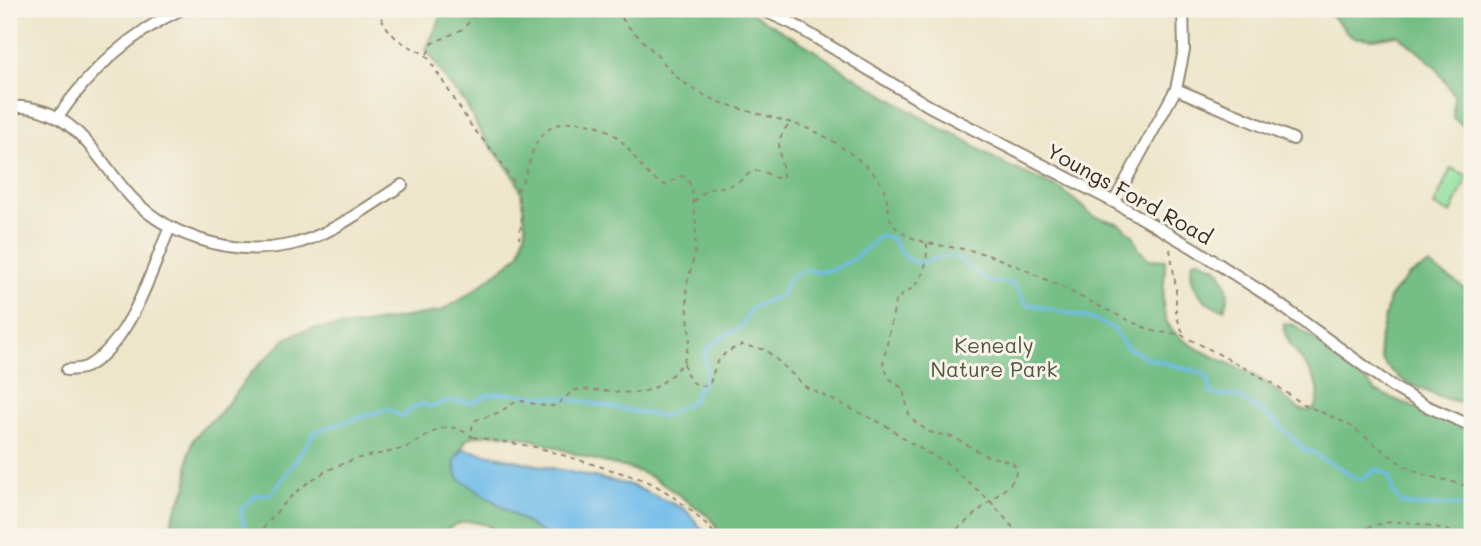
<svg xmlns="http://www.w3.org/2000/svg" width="1481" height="546" viewBox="0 0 1481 546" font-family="Mali,sans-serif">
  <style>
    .green { fill: #91e09e; stroke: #66855e; stroke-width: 2 }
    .forest { fill: #74be85; stroke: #587452; stroke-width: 2 }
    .water { fill: #70bce9; stroke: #567384; stroke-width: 2 }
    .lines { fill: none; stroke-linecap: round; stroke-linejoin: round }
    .stream { stroke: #70bce9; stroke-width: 3.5 }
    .minor-casing { stroke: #948874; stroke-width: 14 }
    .path { stroke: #948874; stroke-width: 2; stroke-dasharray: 5 5; stroke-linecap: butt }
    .minor { stroke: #fff; stroke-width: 10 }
    .labels { text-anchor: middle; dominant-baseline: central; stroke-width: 6; stroke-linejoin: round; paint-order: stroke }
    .street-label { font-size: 21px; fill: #3b2a1e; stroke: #f7f3e8 }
    .park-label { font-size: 21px; fill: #50583e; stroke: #f7f3e8 }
  </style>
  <rect width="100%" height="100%" fill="#f7f3e8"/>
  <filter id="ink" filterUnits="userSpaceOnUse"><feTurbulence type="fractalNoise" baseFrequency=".0143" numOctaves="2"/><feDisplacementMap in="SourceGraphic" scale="14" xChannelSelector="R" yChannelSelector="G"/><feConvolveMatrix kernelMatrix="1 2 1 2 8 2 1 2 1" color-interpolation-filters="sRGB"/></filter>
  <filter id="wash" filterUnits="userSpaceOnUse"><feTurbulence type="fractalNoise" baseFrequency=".00686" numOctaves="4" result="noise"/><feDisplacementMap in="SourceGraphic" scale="28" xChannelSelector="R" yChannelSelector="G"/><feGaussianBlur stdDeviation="1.57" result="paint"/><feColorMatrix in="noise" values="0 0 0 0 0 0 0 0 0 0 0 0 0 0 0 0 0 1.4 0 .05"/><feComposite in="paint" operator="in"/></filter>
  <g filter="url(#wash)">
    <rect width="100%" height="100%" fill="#ede6ca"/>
    <path class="green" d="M1451 168 1468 176 1451 214 1434 206Z"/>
    <g class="forest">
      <path d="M445 9H744L806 45 850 74 938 127 958 136 1002 163 1062 190 1094 216 1120 224 1134 236 1139 250 1149 259 1165 260C1166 281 1158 304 1168 324 1179 347 1238 365 1260 379 1274 388 1286 400 1299 409L1306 411 1313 410C1336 378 1281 352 1284 323L1294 325 1355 368 1375 391 1472 432V537H714L717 533 716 526 709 517C690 503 671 488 651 477 632 467 608 464 588 458 550 447 508 424 467 439L454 462 458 478 548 537H505L484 524 468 521 454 525 436 537H189L181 535 169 537 173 516 187 486 189 454 193 440 202 429 220 413 251 373 286 339 298 333 312 329 360 325 441 311 462 299 512 261 520 253 526 229 521 191 514 176 482 135 465 102 451 87 426 49Z"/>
      <path d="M1325 9H1472V132L1453 118 1454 95 1434 65 1398 35 1374 39 1352 37Z"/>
      <path d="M1199 260C1204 262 1210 264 1215 267 1226 275 1232 298 1224 309 1203 307 1186 281 1193 261Z"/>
      <path d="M1429 265 1459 284 1472 296V411L1465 403 1442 398 1405 382 1386 366 1381 358 1379 345 1389 298 1409 275Z"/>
    </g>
    <path class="water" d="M463 449 630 485 685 509 709 537H548L458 478 454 462Z"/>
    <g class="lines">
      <path class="stream" d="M235 537 244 526 241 510 256 495 272 494 316 431 388 409 402 417 412 408 423 404 430 407 449 401 474 402 487 395 500 393 564 398 658 416 667 415 695 399C696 387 701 388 705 378 708 370 705 361 704 353L714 342 741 327 753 307 781 295 791 276 806 270 820 272 834 269 854 259 880 236 891 238C919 285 930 249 956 258 966 262 974 273 983 278 1005 291 1007 268 1025 303L1095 320 1114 329 1125 346 1147 358 1205 374 1210 384V392L1216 395 1236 396 1273 419 1306 451 1313 452C1325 464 1343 465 1353 478L1361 479 1378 469 1390 477 1393 492 1401 503 1416 506 1472 505"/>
    </g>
  </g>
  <g filter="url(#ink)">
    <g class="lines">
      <defs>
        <g id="minor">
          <path d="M760 9 793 24 929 106 1114 202 1195 249 1265 294 1393 387 1426 406 1472 426"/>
          <path d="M1176 89 1293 139"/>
          <path d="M9 107C68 103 92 150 124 189 162 236 231 257 289 245 327 238 369 206 402 185"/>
          <path d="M58 117C90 70 131 33 182 9"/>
          <path d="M1114 202 1176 89 1184 50 1183 9"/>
          <path d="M67 370C73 369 82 370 88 366 131 341 151 271 170 227"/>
        </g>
      </defs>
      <use href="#minor" class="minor-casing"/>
      <g class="path">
        <path d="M376 9C392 38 395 40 425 54"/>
        <path d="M617 9C624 26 639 36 651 49 663 61 674 77 689 86 729 114 785 114 828 138 844 148 875 169 883 187 892 208 882 223 908 236 933 248 964 246 991 256 1044 275 1092 305 1144 327L1156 332 1179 334 1215 352 1274 384 1303 404 1348 424 1404 466 1422 474 1464 485 1472 490"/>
        <path d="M427 54 433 43 463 29 480 9"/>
        <path d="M426 55 472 127 497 156 518 189 522 218 519 239"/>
        <path d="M694 202C715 178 720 193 738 182 744 179 749 171 757 171 767 170 772 180 783 178 783 155 771 144 789 124"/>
        <path d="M927 243C927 260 926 278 911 289 904 295 899 295 895 304L883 364 889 378 903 389 909 415 914 421 929 432 953 437 985 455 1011 462 1017 468 1014 479 1007 487 948 537"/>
        <path d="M1170 249 1176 288V315L1184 335"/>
        <path d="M684 363C686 375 690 385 704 386L710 383 716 364 726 352 742 345 766 350 806 387 885 425 914 445 947 463 991 502 1021 537"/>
        <path d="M473 437 536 447 645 480C674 494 696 514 718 537"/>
        <path d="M257 537C285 499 309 474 356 459 373 454 393 453 409 446 434 434 444 416 472 437V427L476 420 500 412 515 402 522 401 548 407 556 405 573 391 581 389 631 393 646 391 658 386 674 373 684 361 690 339 686 288 695 252 696 226 691 185 685 177 682 176 666 185C642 177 634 151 616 136 597 120 559 115 542 135 529 149 530 173 518 189"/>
        <path d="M809 537C827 534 846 528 863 537"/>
        <path d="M1349 537C1360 531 1372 525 1385 523 1407 519 1446 528 1466 537"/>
      </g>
      <use href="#minor" class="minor"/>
    </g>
  </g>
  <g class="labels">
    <g class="street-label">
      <text transform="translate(1130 193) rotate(29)">Youngs Ford Road</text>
    </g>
    <g class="park-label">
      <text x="994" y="344">Kenealy<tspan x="994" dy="24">Nature Park</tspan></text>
    </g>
  </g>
  <rect width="1481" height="546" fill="none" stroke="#f7f3e8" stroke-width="35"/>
</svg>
